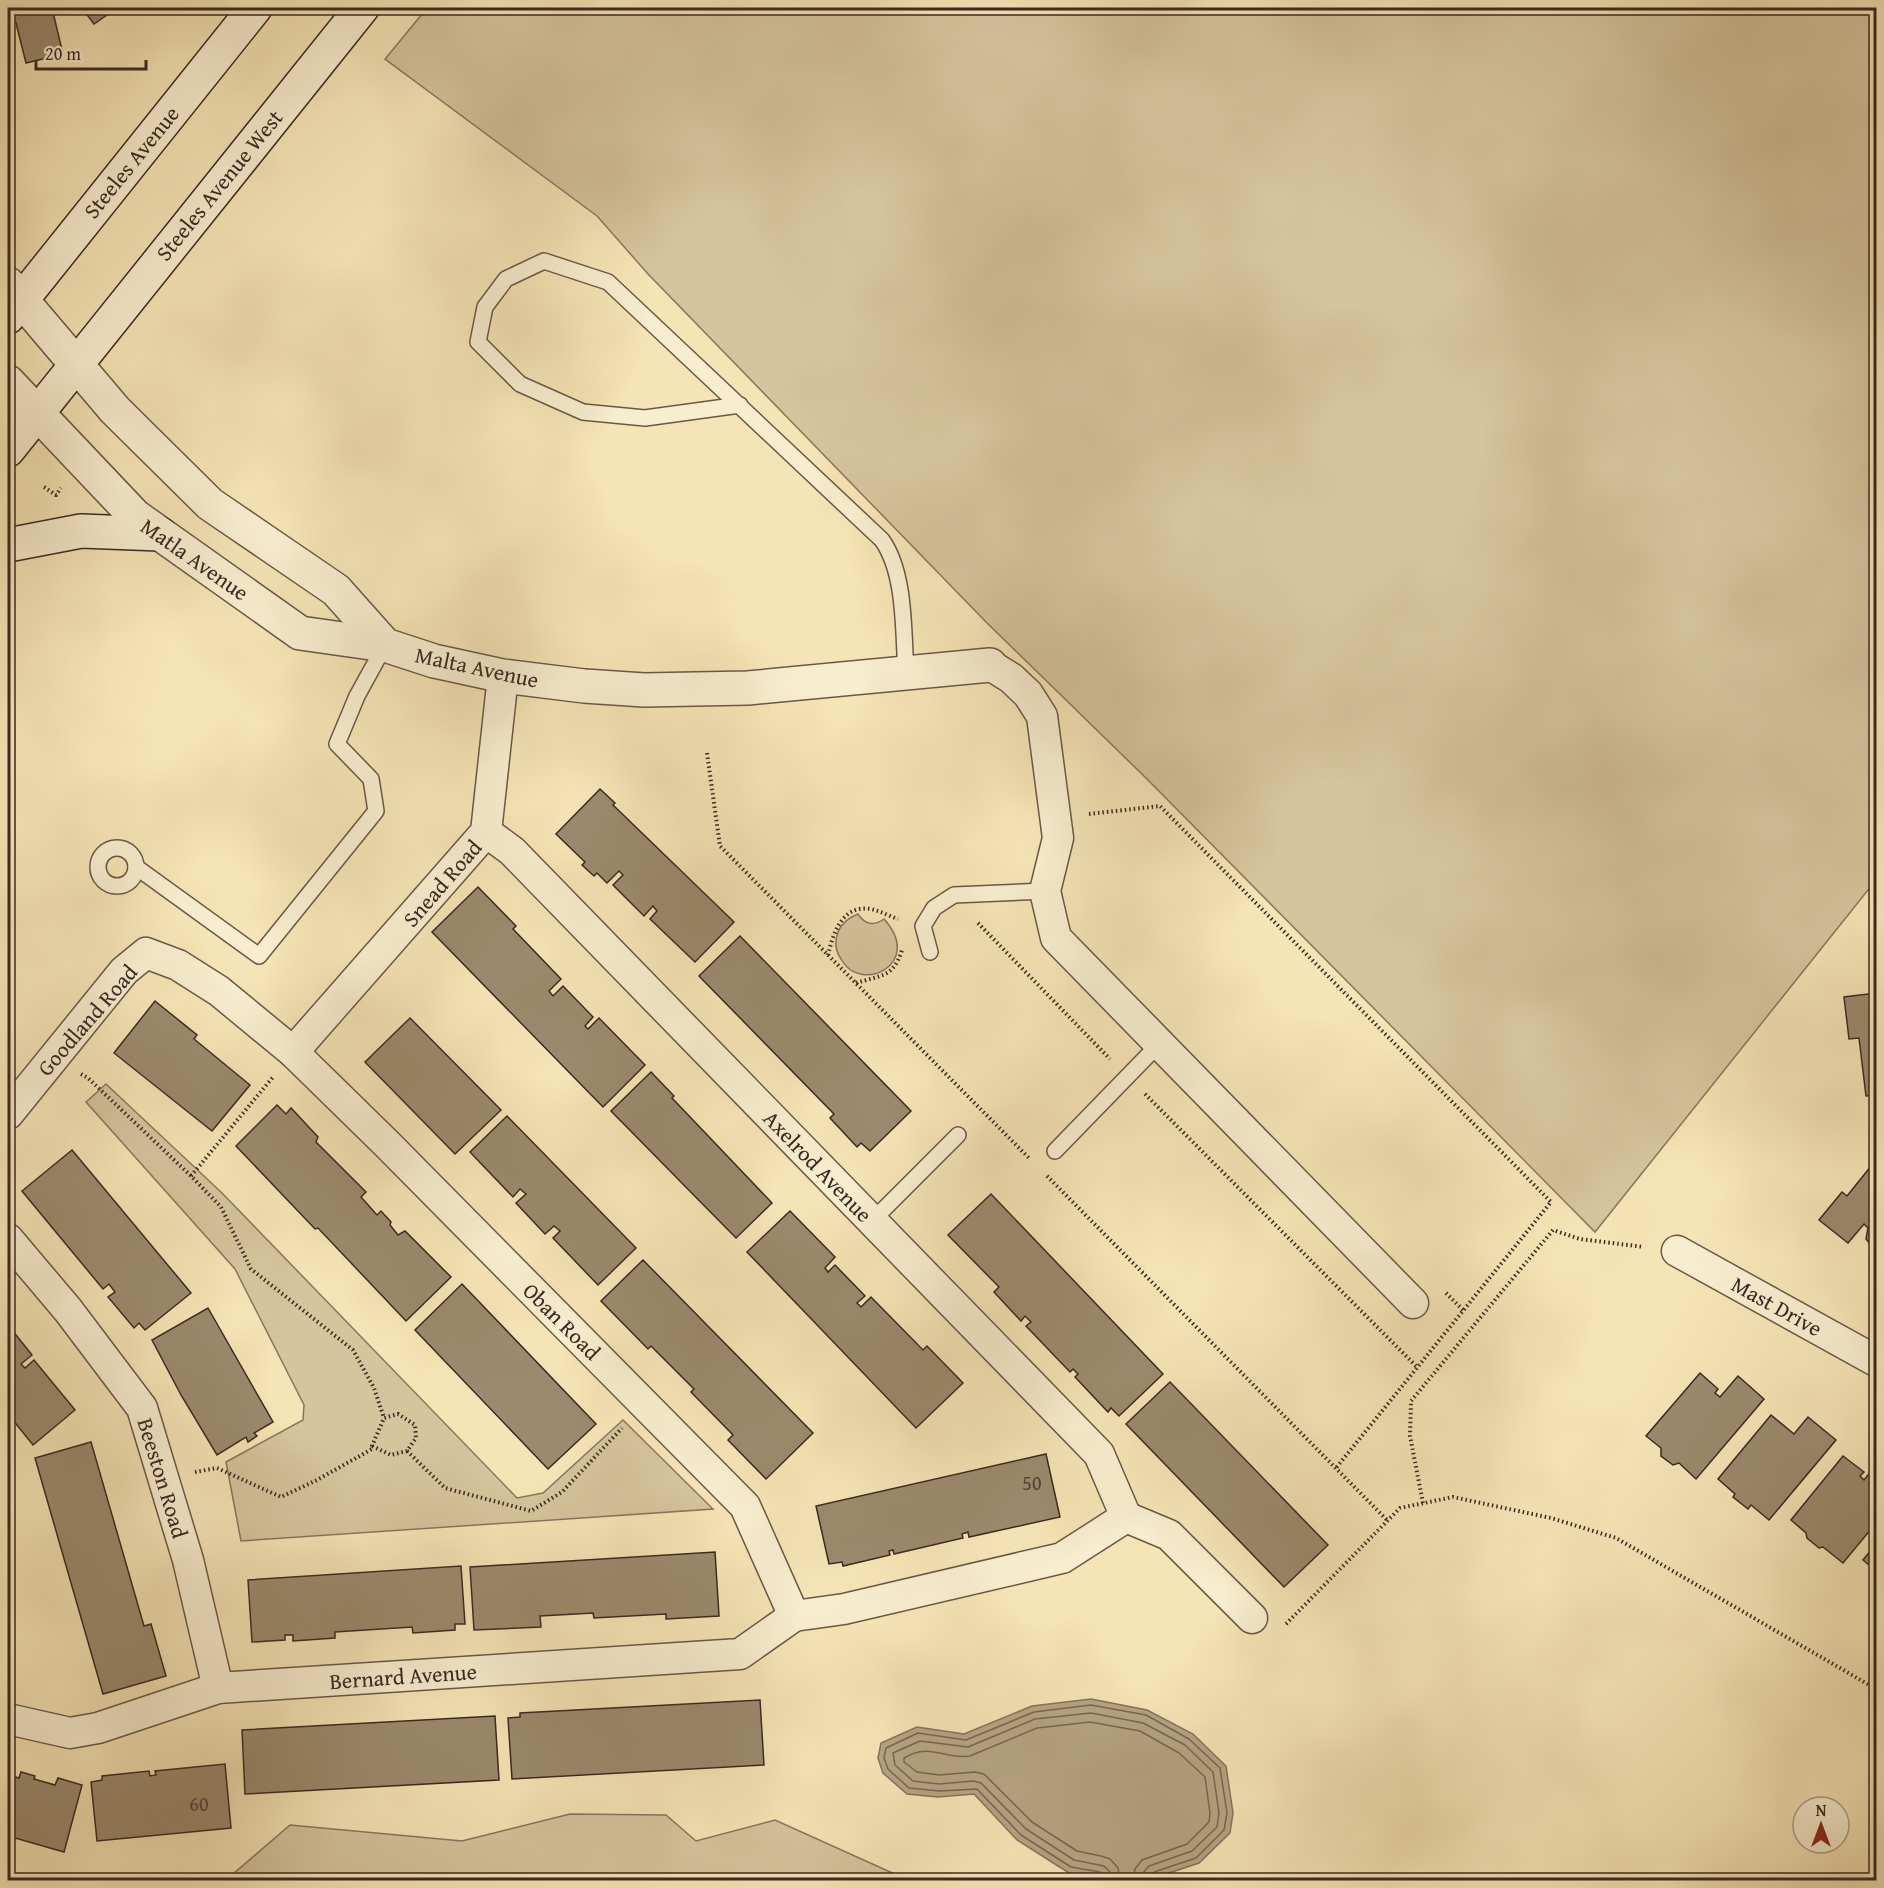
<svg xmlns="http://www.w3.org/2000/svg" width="1884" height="1888" viewBox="0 0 1884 1888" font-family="'Gentium Book Plus',serif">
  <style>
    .green { fill: #d5c49c; stroke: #88765f; stroke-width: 1.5 }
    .water { fill: #b5a483; stroke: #84735c; stroke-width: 1.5 }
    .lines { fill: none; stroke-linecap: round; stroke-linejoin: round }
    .shore { stroke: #786652; stroke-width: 1.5 }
    .building { fill: #9b8a6e; stroke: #3a2922; stroke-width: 1.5 }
    .service-casing { stroke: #695847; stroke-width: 18 }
    .minor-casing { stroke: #695847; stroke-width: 33 }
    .tertiary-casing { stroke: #695847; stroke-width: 36 }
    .secondary-casing { stroke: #3a2922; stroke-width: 36 }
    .path { stroke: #3a2922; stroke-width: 4; stroke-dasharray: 1.5 3; stroke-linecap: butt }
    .service { stroke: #f8edcf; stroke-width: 15 }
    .minor { stroke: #f8edcf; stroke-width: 30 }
    .tertiary { stroke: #f8edcf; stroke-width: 33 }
    .secondary { stroke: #f8edcf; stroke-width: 33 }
    .labels { text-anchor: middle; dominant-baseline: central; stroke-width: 4.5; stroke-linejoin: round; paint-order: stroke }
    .number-label { font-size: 20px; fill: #524135 }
    .street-label { font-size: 22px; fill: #3a2922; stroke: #f8edcf }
  </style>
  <rect width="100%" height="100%" fill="#f5e4b5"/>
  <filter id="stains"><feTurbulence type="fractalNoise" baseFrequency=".00333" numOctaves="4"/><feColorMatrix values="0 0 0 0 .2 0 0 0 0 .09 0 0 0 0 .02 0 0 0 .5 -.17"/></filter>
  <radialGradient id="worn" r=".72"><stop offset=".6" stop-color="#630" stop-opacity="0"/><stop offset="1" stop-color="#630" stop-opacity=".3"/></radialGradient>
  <g class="green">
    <path d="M427 8H1876V880L1595 1232 1147 779 986 622 648 274 597 216 385 59Z"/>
    <path d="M858 914C865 925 874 926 884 919 925 964 860 995 841 959 837 953 835 948 836 941 837 927 846 919 858 914Z"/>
    <path d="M106 1084 222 1193 517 1498 543 1493 623 1420 713 1509 241 1541 226 1462 303 1420 304 1405 235 1269 86 1102Z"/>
    <path d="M570 1814 666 1815 696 1841 775 1820 908 1880H226L290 1825 462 1841Z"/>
  </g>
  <path class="water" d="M1091 1699 1147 1710 1193 1734 1226 1766 1233 1813 1230 1833 1199 1863 1148 1880H1114L1069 1873 1017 1840 974 1794 938 1797 907 1794 883 1773 878 1758 881 1743 917 1727 964 1734 1032 1706Z"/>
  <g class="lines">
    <g class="shore">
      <path d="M1104 1880 1100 1872 1071 1867 1021 1835 977 1789 939 1791 909 1788 888 1769 884 1758 886 1748 918 1733 966 1740 1034 1712 1091 1705 1146 1715 1189 1739 1220 1768 1227 1813 1224 1830 1196 1858 1154 1872 1150 1876V1880"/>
      <path d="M1111 1880 1110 1872 1104 1866 1074 1860 1026 1829 981 1783 973 1781 939 1784 913 1781 895 1765 893 1753 920 1741 968 1747 1035 1719 1091 1713 1143 1723 1185 1745 1213 1772 1219 1813 1217 1827 1192 1851 1149 1866 1143 1873 1142 1880"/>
      <path d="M1120 1880 1118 1868 1110 1859 1101 1856 1077 1851 1032 1822 984 1774 975 1772 939 1775 917 1772 904 1762V1758C931 1742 944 1760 970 1756L1037 1728 1090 1722 1140 1731 1179 1753 1205 1777 1210 1813 1209 1822 1187 1844 1142 1860 1135 1869 1133 1880"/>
    </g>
  </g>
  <g class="building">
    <path d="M8 8H52L63 54 26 63 16 23 11 24Z"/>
    <path d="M82 8H117L94 24Z"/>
    <path d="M600 789 615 803 613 805 734 922 695 962 650 919 657 911 653 906 644 916 613 885 623 875 619 871 607 883 597 873 594 876 582 865 585 862 556 834Z"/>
    <path d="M478 887 516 926 513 929 561 979 549 991 553 996 563 986 593 1017 585 1026 588 1029 599 1018 645 1065 603 1107 432 932Z"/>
    <path d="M740 936 911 1111 870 1151 861 1143 857 1147 830 1118 834 1114 699 976Z"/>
    <path d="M1876 993V1095L1866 1096 1859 1038 1849 1039 1844 997Z"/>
    <path d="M155 1001 197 1035 194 1039 250 1085 212 1131 114 1053Z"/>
    <path d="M410 1018 501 1110 455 1154 365 1062Z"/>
    <path d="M651 1072 674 1096 672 1098 772 1203 736 1238 611 1111Z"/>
    <path d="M277 1105 286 1114 291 1108 318 1137 316 1142 366 1192 361 1197 377 1215 381 1211 391 1222 390 1225 398 1235 405 1231 451 1277 406 1321 318 1228 315 1229 236 1146Z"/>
    <path d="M507 1116 636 1248 598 1285 553 1238 560 1231 554 1226 545 1234 516 1203 526 1194 520 1189 513 1197 470 1152Z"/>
    <path d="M72 1150 191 1293 145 1330 139 1323 134 1328 108 1297 115 1292 109 1284 103 1289 22 1191Z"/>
    <path d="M1876 1160V1248L1871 1245 1866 1239 1868 1228 1864 1224 1848 1243 1819 1220 1842 1192 1847 1196Z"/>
    <path d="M991 1194 1163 1374 1119 1416 1111 1408 1108 1412 1075 1377 1078 1374 1073 1369 1070 1372 1026 1326 1031 1322 1025 1316 1021 1321 994 1292 999 1287 948 1235Z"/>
    <path d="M790 1211 835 1257 825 1268 828 1272 835 1265 865 1296 857 1303 861 1307 871 1297 923 1350 927 1346 963 1383 916 1428 747 1252Z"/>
    <path d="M643 1260 813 1433 766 1479 728 1440 733 1435 691 1392 694 1389 651 1346 648 1349 601 1301Z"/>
    <path d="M462 1284 596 1424 548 1469 415 1330Z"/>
    <path d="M208 1308 273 1422 254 1433 257 1436 248 1442 246 1437 217 1455 181 1395 152 1340Z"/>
    <path d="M8 1325 32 1355 21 1364 25 1368 34 1360 75 1410 33 1445 8 1414Z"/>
    <path d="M1700 1373 1718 1389 1715 1393 1720 1397 1738 1376 1764 1399 1696 1479 1679 1463 1673 1465 1661 1456V1448L1646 1436Z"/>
    <path d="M1170 1382 1328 1545 1284 1587 1126 1424Z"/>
    <path d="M1771 1415 1794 1434 1808 1417 1836 1440 1769 1520 1751 1505 1748 1509 1733 1497 1735 1494 1718 1479Z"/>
    <path d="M91 1442 144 1626 151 1624 166 1676 103 1694 35 1458Z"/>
    <path d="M1046 1454 1060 1517 969 1537 968 1532 962 1534 963 1538 894 1554 893 1550 889 1551 890 1555 843 1566 842 1562 829 1564 816 1506Z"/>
    <path d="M1843 1456 1864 1472 1860 1476 1864 1480 1876 1465V1523L1843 1563 1823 1547 1819 1548 1807 1538 1806 1533 1791 1520Z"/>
    <path d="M1876 1544V1571L1863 1560Z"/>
    <path d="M715 1552 719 1616 666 1619V1614L594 1618 593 1613 540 1616 541 1627 474 1630 470 1567Z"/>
    <path d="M461 1566 465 1624H455V1630L413 1633 412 1627 335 1632V1638L293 1641V1635H285V1640L252 1642 248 1580Z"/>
    <path d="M760 1700 764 1765 512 1779 508 1718 520 1717V1713Z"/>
    <path d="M495 1716 499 1780 245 1794 242 1730Z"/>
    <path d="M225 1764 231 1828 97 1841 91 1782 102 1780V1776L149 1771 150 1776 156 1775 155 1771Z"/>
    <path d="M21 1772 35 1776 34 1779 55 1785 58 1778 82 1785 64 1852 8 1836V1775L19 1778Z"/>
  </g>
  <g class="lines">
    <defs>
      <g id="service">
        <path d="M740 405 645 418 583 412 520 384 478 342 485 307 506 279 544 261 608 282 882 540C906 574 903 632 906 672"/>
        <circle cx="117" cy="867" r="19"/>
        <path d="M136 867 259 956 376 811 371 779 337 744 357 696 385 645"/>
        <path d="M930 952 923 926 934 908 954 895 1045 891"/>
        <path d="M1055 1151 1160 1043"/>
        <path d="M872 1221 958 1135"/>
      </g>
      <g id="minor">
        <path d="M990 665 1011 678 1028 694 1042 716 1058 838 1045 891 1056 938 1413 1303"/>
        <path d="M293 1052 486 832 503 676"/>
        <path d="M8 1114 124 971 146 953 178 965 219 991 293 1052 387 1144 745 1506 794 1616"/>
        <path d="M8 1239 68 1310 142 1408 188 1560 218 1688"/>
        <path d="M1677 1251 1876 1361"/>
        <path d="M1126 1517 1169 1535 1252 1618"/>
        <path d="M8 1719 70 1733 98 1728 218 1688 740 1654 794 1616 844 1609 1062 1558 1126 1517 1099 1454 512 851 486 832"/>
      </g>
      <g id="tertiary">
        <path d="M8 284 115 410 210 504 336 590 385 645 434 661 503 676 584 686 644 690 748 688 990 665"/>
        <path d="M8 382 135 516 300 633 385 645"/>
      </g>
      <g id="secondary">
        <path d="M8 317 255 8"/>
        <path d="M8 450 362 8"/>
        <path d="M8 545 81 531 160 534"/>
      </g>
    </defs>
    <use href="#service" class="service-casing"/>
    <use href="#minor" class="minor-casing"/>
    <use href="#tertiary" class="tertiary-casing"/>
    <use href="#secondary" class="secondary-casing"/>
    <g class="path">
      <path d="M44 487 56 495 61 488"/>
      <path d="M707 753 720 846 1029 1158"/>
      <path d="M1089 814 1160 806 1551 1202 1336 1468"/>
      <path d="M978 923 1110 1059"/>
      <path d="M828 955C833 934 842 904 871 909 880 911 889 916 898 919"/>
      <path d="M856 983C881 975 893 978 902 950"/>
      <path d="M81 1074 88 1078 191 1176 221 1207 251 1269 353 1350 374 1388 384 1418"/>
      <path d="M1145 1094 1417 1367"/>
      <path d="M191 1176 273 1077"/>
      <path d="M1047 1176 1388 1521"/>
      <path d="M1446 1293 1463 1310"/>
      <path d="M407 1451 445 1488 531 1511 562 1492 622 1428"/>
      <path d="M195 1472 217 1468 281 1497 317 1480 372 1449V1446L384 1418 398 1414 415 1425 416 1438 407 1451 391 1455 372 1446"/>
      <path d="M1423 1503 1410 1436 1411 1401 1553 1230 1580 1239 1644 1247"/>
      <path d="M1286 1624 1400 1508 1453 1497 1551 1518 1616 1538 1876 1689"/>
    </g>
    <use href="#service" class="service"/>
    <use href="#minor" class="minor"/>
    <use href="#tertiary" class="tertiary"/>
    <use href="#secondary" class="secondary"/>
  </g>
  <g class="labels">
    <g class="number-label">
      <text x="1032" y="1482">50</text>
      <text x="199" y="1803">60</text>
    </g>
    <g class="street-label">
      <text transform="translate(131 162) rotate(-51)">Steeles Avenue</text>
      <text transform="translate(219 185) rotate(-51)">Steeles Avenue West</text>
      <text transform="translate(195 559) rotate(35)">Matla Avenue</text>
      <text transform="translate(477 667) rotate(12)">Malta Avenue</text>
      <text transform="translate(442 883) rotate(-49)">Snead Road</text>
      <text transform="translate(87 1020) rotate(-49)">Goodland Road</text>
      <text transform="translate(818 1166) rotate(46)">Axelrod Avenue</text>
      <text transform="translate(1777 1306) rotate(29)">Mast Drive</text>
      <text transform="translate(562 1321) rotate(45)">Oban Road</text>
      <text transform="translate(163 1478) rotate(73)">Beeston Road</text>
      <text transform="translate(403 1676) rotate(-4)">Bernard Avenue</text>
    </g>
  </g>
  <rect width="1884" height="1888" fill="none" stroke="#f5e4b5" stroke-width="30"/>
  <rect x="9" y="9" width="1866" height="1870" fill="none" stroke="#3a2922" stroke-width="3"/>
  <rect x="15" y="15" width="1854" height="1858" fill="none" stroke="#3a2922" stroke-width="1.5"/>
  <g transform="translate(1821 1825)"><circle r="28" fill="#f8edcf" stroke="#ac9f8a" stroke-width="1.5"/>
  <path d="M0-4.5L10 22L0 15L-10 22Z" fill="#8f2418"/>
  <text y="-9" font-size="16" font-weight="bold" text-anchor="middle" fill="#3a2922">N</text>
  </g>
  <path d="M36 60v9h110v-9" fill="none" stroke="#3a2922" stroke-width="3"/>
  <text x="45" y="60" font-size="18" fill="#3a2922" stroke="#f8edcf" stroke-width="4.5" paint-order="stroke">20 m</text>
  <rect width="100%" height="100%" filter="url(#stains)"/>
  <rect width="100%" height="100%" fill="url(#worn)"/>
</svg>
